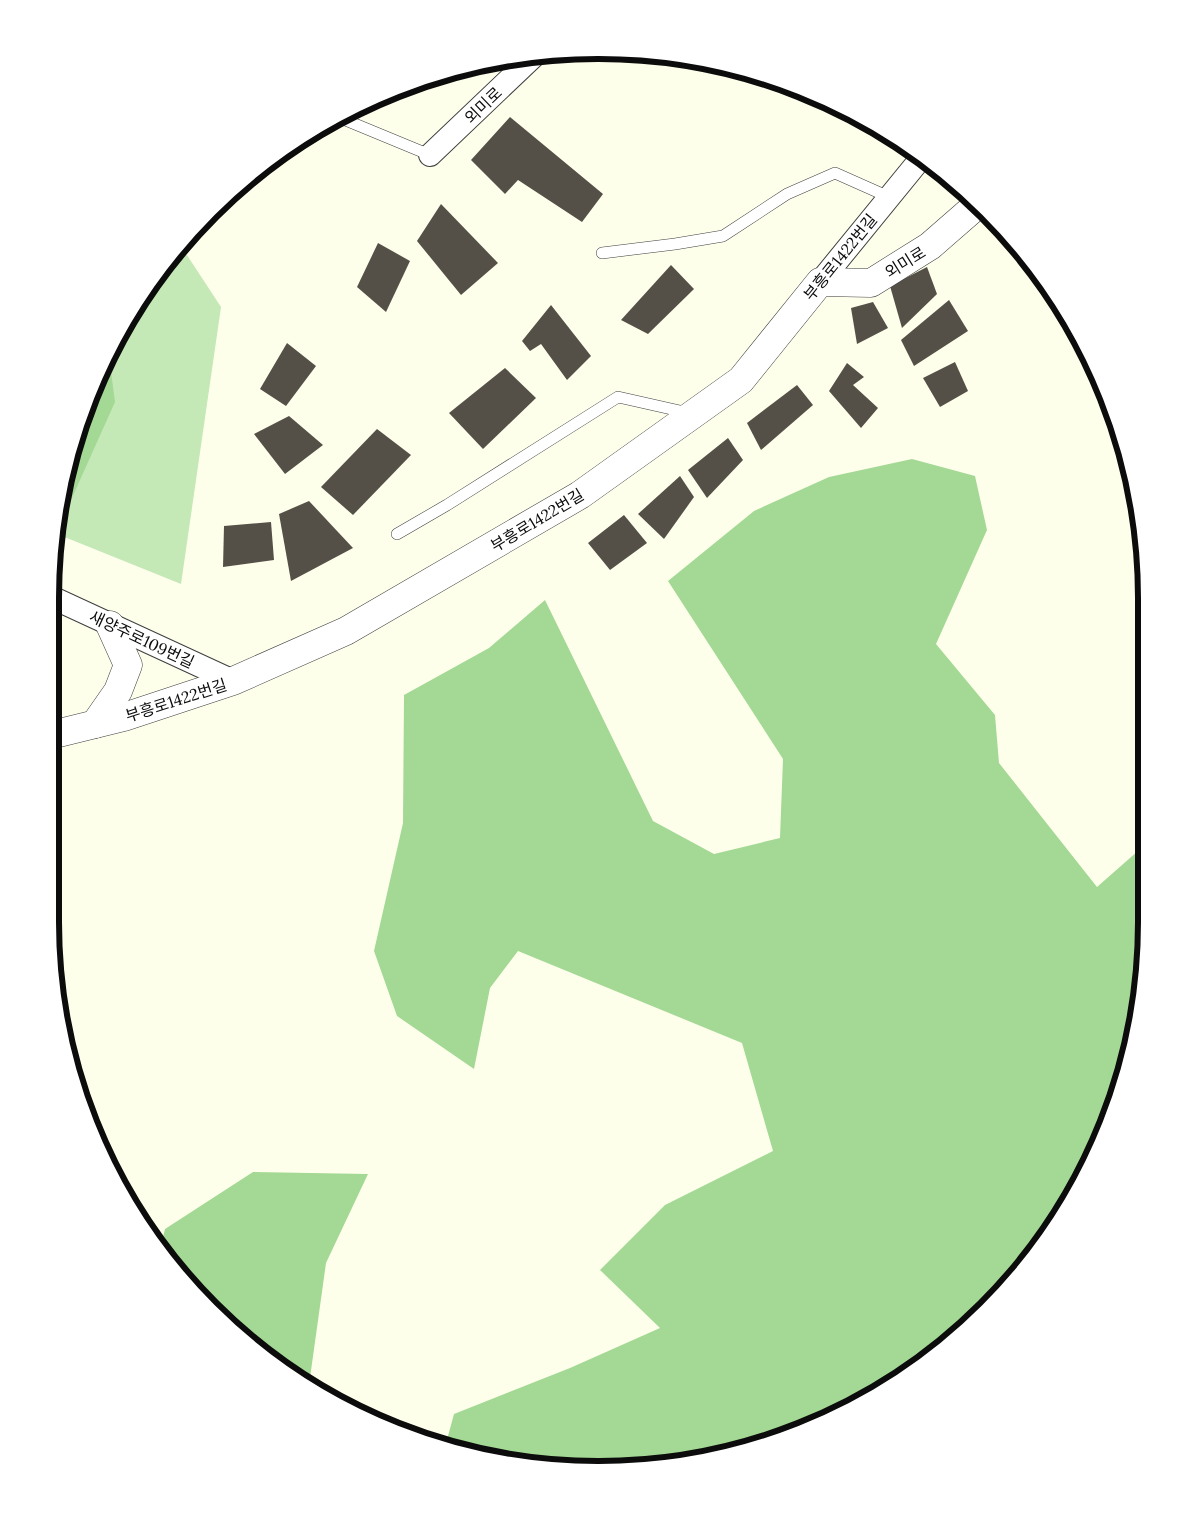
<svg xmlns="http://www.w3.org/2000/svg" width="1197" height="1520" viewBox="0 0 1197 1520" font-family="Lora,'Noto Sans KR',serif">
  <style>
    .green { fill: #c4e8b6 }
    .forest { fill: #a4d995 }
    .building { fill: #545048 }
    .lines { fill: none; stroke-linecap: round; stroke-linejoin: round }
    .service-casing { stroke: #3f3f3f; stroke-width: 12 }
    .minor-casing { stroke: #3f3f3f; stroke-width: 24 }
    .tertiary-casing { stroke: #3f3f3f; stroke-width: 29 }
    .service { stroke: #fff; stroke-width: 11 }
    .minor { stroke: #fff; stroke-width: 22 }
    .tertiary { stroke: #fff; stroke-width: 28 }
    .labels { text-anchor: middle; dominant-baseline: central; stroke-width: 5; stroke-linejoin: round; paint-order: stroke }
    .street-label { font-size: 16px; fill: #0c0c0c; stroke: #fff }
    .rim { fill: none; stroke: #0c0c0c; stroke-width: 6 }
  </style>
  <rect width="100%" height="100%" fill="#feffeb"/>
  <path class="green" d="M181 246 221 307 181 584 57 534 79 422 123 325 164 264Z"/>
  <g class="forest">
    <path d="M109 357 115 402 58 529 79 422Z"/>
    <path d="M912 459 975 476 987 530 936 644 995 715 999 763 1097 887 1147 843V922L1137 1028 1105 1131 1054 1226 960 1334 873 1396 741 1451 599 1470 457 1451 445 1447 454 1414 570 1368 660 1328 600 1270 665 1205 773 1151 742 1043 518 951 490 988 474 1069 397 1016 374 951 403 823 404 695 489 648 545 600 653 821 714 854 780 838 783 759 668 581 754 511 829 477Z"/>
    <path d="M253 1172 368 1174 326 1263 309 1385 211 1310 161 1245 165 1229Z"/>
  </g>
  <g class="building">
    <path d="M510 117 603 194 582 222 518 180 505 194 471 160Z"/>
    <path d="M441 204 498 263 461 295 417 241Z"/>
    <path d="M378 243 410 261 386 312 357 287Z"/>
    <path d="M671 265 694 289 648 334 621 320Z"/>
    <path d="M927 267 937 294 902 328 890 286Z"/>
    <path d="M949 300 968 331 914 366 901 340Z"/>
    <path d="M873 302 888 328 857 344 851 308Z"/>
    <path d="M551 305 591 356 567 380 541 344 530 351 522 341Z"/>
    <path d="M287 343 316 366 286 406 260 389Z"/>
    <path d="M955 362 968 391 940 407 923 378Z"/>
    <path d="M847 363 864 377 853 385 878 408 861 428 829 391Z"/>
    <path d="M505 368 536 398 483 449 449 413Z"/>
    <path d="M797 385 813 405 761 450 747 423Z"/>
    <path d="M289 416 323 445 285 474 254 434Z"/>
    <path d="M377 429 411 455 353 515 321 487Z"/>
    <path d="M728 438 743 460 707 498 688 470Z"/>
    <path d="M680 476 694 497 664 539 638 514Z"/>
    <path d="M309 501 353 548 291 581 279 514Z"/>
    <path d="M624 515 647 543 610 570 588 543Z"/>
    <path d="M271 522 274 560 223 567 224 526Z"/>
  </g>
  <g class="lines">
    <defs>
      <g id="service">
        <path d="M338 117 430 155"/>
        <path d="M602 253 675 244 723 236 787 194 835 173 889 197"/>
        <path d="M397 534 447 505 618 397 689 413"/>
      </g>
      <g id="minor">
        <path d="M430 155 536 54"/>
        <path d="M820 282 922 157"/>
        <path d="M51 597 233 681"/>
      </g>
      <g id="tertiary">
        <path d="M95 724 118 691 128 665 110 625"/>
        <path d="M51 735 124 717 233 681 346 631 580 495 741 380 820 282 871 283 930 246 977 205"/>
      </g>
    </defs>
    <use href="#service" class="service-casing"/>
    <use href="#minor" class="minor-casing"/>
    <use href="#tertiary" class="tertiary-casing"/>
    <use href="#service" class="service"/>
    <use href="#minor" class="minor"/>
    <use href="#tertiary" class="tertiary"/>
  </g>
  <g class="labels">
    <g class="street-label">
      <text transform="translate(483 105) rotate(-44)">외미로</text>
      <text transform="translate(840 257) rotate(-51)">부흥로1422번길</text>
      <text transform="translate(905 262) rotate(-32)">외미로</text>
      <text transform="translate(537 520) rotate(-31)">부흥로1422번길</text>
      <text transform="translate(142 639) rotate(25)">새양주로109번길</text>
      <text transform="translate(176 700) rotate(-18)">부흥로1422번길</text>
    </g>
  </g>
  <path d="M0 0H1197V1520H0ZM598 59H599A539 539 0 0 1 1138 598V922A539 539 0 0 1 599 1461H598A539 539 0 0 1 59 922V598A539 539 0 0 1 598 59Z" fill="#fff" fill-rule="evenodd"/>
  <path class="rim" d="M598 59H599A539 539 0 0 1 1138 598V922A539 539 0 0 1 599 1461H598A539 539 0 0 1 59 922V598A539 539 0 0 1 598 59Z"/>
</svg>
